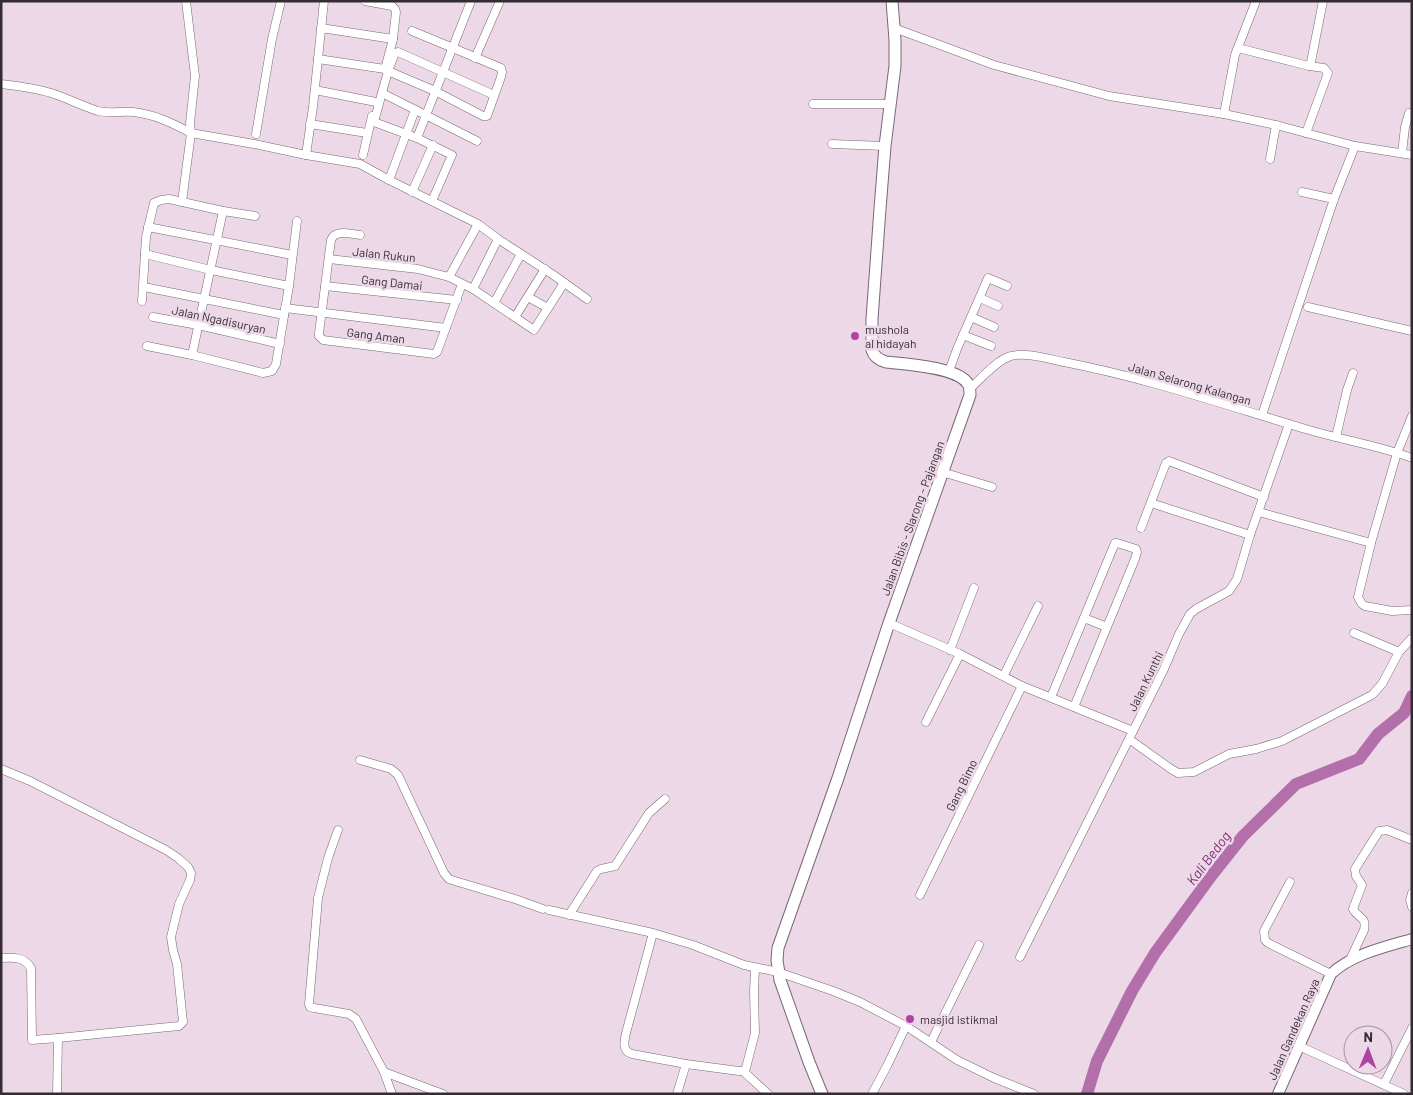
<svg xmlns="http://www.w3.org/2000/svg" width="1413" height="1095" viewBox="0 0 1413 1095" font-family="Barlow,sans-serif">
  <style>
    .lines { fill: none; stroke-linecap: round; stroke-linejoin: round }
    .river { stroke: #b36fa9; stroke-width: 12 }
    .minor-casing { stroke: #796776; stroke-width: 9 }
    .tertiary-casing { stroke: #796776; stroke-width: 12 }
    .secondary-casing { stroke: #796776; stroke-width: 13 }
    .minor { stroke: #fff; stroke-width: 8 }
    .tertiary { stroke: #fff; stroke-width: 10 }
    .secondary { stroke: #fff; stroke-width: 11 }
    .poi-dot { fill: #af43a2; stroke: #edd8e8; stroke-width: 2 }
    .labels { text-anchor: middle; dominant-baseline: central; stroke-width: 5; stroke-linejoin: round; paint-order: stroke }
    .street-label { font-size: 12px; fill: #332c32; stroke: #edd8e8 }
    .poi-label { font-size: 12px; fill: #332c32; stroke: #edd8e8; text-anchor: start }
    .water-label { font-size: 14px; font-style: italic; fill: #812d77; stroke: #edd8e8 }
  </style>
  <rect width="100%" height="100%" fill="#edd8e8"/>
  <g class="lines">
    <path class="river" d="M1087 1094 1097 1061 1132 991 1155 953 1212 875 1243 836 1296 784 1359 759 1378 734 1404 713 1412 696"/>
    <defs>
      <g id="minor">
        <path d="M186 1 195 76 190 123 191 133"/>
        <path d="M365 1 392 6 395 9 396 12 393 39 385 69"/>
        <path d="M321 28 393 39"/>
        <path d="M894 28 994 65 1109 96 1224 114 1276 125 1355 146 1412 155"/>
        <path d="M1238 48 1309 66 1311 62 1323 1"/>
        <path d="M475 58 500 1"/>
        <path d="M318 59 385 69"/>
        <path d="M388 71 435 91 483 116H487L501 77 502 72 501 68 412 31"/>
        <path d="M1 84C18 86 35 88 51 93 67 98 82 106 98 111 110 114 121 111 133 112 154 114 172 123 191 133"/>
        <path d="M315 90 376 102"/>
        <path d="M382 93 477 141"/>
        <path d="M813 104H890"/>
        <path d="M1224 114 1235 55 1256 1"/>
        <path d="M310 124 367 133"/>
        <path d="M1306 133 1328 73 1324 68 1309 66"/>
        <path d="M256 134 272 39 281 1"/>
        <path d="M417 138 471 1"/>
        <path d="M832 144 885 146"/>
        <path d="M1402 153 1405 127 1409 113"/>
        <path d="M306 155 313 107 324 1"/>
        <path d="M363 155 372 116"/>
        <path d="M1270 159 1276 125"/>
        <path d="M389 180 415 110"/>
        <path d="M412 192 433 145"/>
        <path d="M1302 192 1334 199"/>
        <path d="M432 201 452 155 417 138 374 122 388 71 395 53 398 52 494 95"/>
        <path d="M182 202 191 133 254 144 306 155 360 164 389 180 478 224 498 239 552 274 587 299"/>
        <path d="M223 211 255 216"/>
        <path d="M148 227 292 255"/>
        <path d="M360 235C350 234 335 229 331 240L319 333V336L323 340 434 354 437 352 462 284"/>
        <path d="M145 254 211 270 289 286"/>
        <path d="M329 259 418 269 449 277 473 289 534 330 564 283"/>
        <path d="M449 277 478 224"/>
        <path d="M325 286 457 300"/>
        <path d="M144 287 284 315"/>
        <path d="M473 289 498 239"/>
        <path d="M528 297 548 308"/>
        <path d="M980 298 998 306"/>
        <path d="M142 301 146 237 154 203 161 200 169 199 223 211 192 355 263 373 272 371 276 364 289 286 297 221"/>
        <path d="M494 303 521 254"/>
        <path d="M1308 307 1412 331"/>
        <path d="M285 308 446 328"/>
        <path d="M153 317 198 325 280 344"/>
        <path d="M515 317 545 269"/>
        <path d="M971 317 994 327"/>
        <path d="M963 335 991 346"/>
        <path d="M147 346 192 355"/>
        <path d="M949 371 957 349 988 278 1007 286"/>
        <path d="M970 389C980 379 998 359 1011 356 1025 352 1049 359 1064 362 1147 378 1228 406 1309 430 1343 440 1379 446 1412 458"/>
        <path d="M1262 415 1334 199 1355 146"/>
        <path d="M1336 437 1347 390 1353 373"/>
        <path d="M942 472 992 487"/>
        <path d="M1151 503 1250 535"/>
        <path d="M1259 512 1371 543 1397 453 1412 416"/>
        <path d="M1141 528 1166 463 1169 461 1264 497"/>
        <path d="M1371 543 1358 597 1362 604 1365 606 1392 611 1412 610"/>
        <path d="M1084 618 1107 627"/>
        <path d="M889 623 960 654 1022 686 1133 731"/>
        <path d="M1354 633 1399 652"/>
        <path d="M950 650 974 588"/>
        <path d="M1004 675 1038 606"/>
        <path d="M1051 697 1115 543H1117L1136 549 1137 552 1135 559 1074 707"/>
        <path d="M926 722 960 654"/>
        <path d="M1129 739 1171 769 1178 773 1194 772 1229 754 1256 749 1282 741 1372 695 1382 684 1399 652 1412 638"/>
        <path d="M360 760 391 769 398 775 444 873 449 879 455 881 515 899 543 909"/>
        <path d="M1 769 30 781 166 850 178 858 188 867 191 873 190 880 179 904 171 937 173 950 177 964 183 1022 179 1026 58 1038"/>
        <path d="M338 830 328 858 318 898 309 1004 310 1007 314 1008 349 1014 356 1019 384 1072 392 1094"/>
        <path d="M1290 882 1264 931 1265 940 1268 943 1331 974"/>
        <path d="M1412 893 1410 900 1412 907"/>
        <path d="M920 895 1022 686"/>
        <path d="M549 910 653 933 693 945 744 965 778 972 833 991 860 1002 906 1026 957 1060 994 1078 1034 1094"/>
        <path d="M569 915 597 871 601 869 615 866 649 813 665 799"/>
        <path d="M653 933 626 1033C624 1042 622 1051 632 1054L686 1064"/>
        <path d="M1020 957 1164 669 1179 634 1190 614 1196 609 1229 591 1237 579 1250 535 1289 424"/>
        <path d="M1 958C14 957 24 957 31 968L32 1040 58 1038 57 1094"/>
        <path d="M1349 962 1364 930C1367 916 1358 919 1353 909L1362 885 1356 876 1355 869 1379 831 1387 830 1412 840"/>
        <path d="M931 1042 979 945"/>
        <path d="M1299 1046 1404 1094"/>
        <path d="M743 1071 768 1094"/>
        <path d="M384 1072 443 1094"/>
        <path d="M1384 1084 1412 1028"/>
        <path d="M677 1094 686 1064 739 1071H743L746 1068 755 1033 754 992 755 968"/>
        <path d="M872 1094 888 1064 906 1026"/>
      </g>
      <path id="tertiary" d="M1278 1094 1331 974C1352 954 1385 947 1412 939"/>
      <path id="secondary" d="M822 1094 809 1062 780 980 777 960 778 948 838 778 889 623 970 395C970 391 970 387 968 384 958 367 905 364 886 362 879 360 874 357 872 350V319L880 209 885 146 895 66V40L892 1"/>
    </defs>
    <use href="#minor" class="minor-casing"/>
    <use href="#tertiary" class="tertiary-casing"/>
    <use href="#secondary" class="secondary-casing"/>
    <use href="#minor" class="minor"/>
    <use href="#tertiary" class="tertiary"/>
    <use href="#secondary" class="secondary"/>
  </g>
  <g class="poi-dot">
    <circle cx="855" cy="336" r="5"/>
    <circle cx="910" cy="1019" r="5"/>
  </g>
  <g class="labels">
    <g class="street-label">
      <text transform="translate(384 254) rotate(6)">Jalan Rukun</text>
      <text transform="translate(392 282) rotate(6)">Gang Damai</text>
      <text transform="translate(219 319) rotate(12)">Jalan Ngadisuryan</text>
      <text transform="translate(376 335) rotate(7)">Gang Aman</text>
      <text transform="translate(1190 383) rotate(16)">Jalan Selarong Kalangan</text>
      <text transform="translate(912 518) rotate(-70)">Jalan Bibis - Slarong - Pajangan</text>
      <text transform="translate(1145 681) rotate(-64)">Jalan Kunthi</text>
      <text transform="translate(961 785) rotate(-64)">Gang Bimo</text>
      <text transform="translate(1293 1029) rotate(-66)">Jalan Gandekan Raya</text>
    </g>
    <g class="poi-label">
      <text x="865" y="329">mushola<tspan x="865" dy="14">al hidayah</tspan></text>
      <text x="920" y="1019">masjid istikmal</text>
    </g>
    <g class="water-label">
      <text transform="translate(1208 858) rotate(-53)">Kali Bedog</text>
    </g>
  </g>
  <rect width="1413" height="1095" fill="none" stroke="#332c32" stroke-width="5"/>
  <g transform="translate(1368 1050) rotate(1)"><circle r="24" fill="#edd8e8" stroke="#a3939f"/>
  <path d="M0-4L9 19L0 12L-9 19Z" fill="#af43a2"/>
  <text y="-8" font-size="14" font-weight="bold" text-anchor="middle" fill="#332c32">N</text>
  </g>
</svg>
